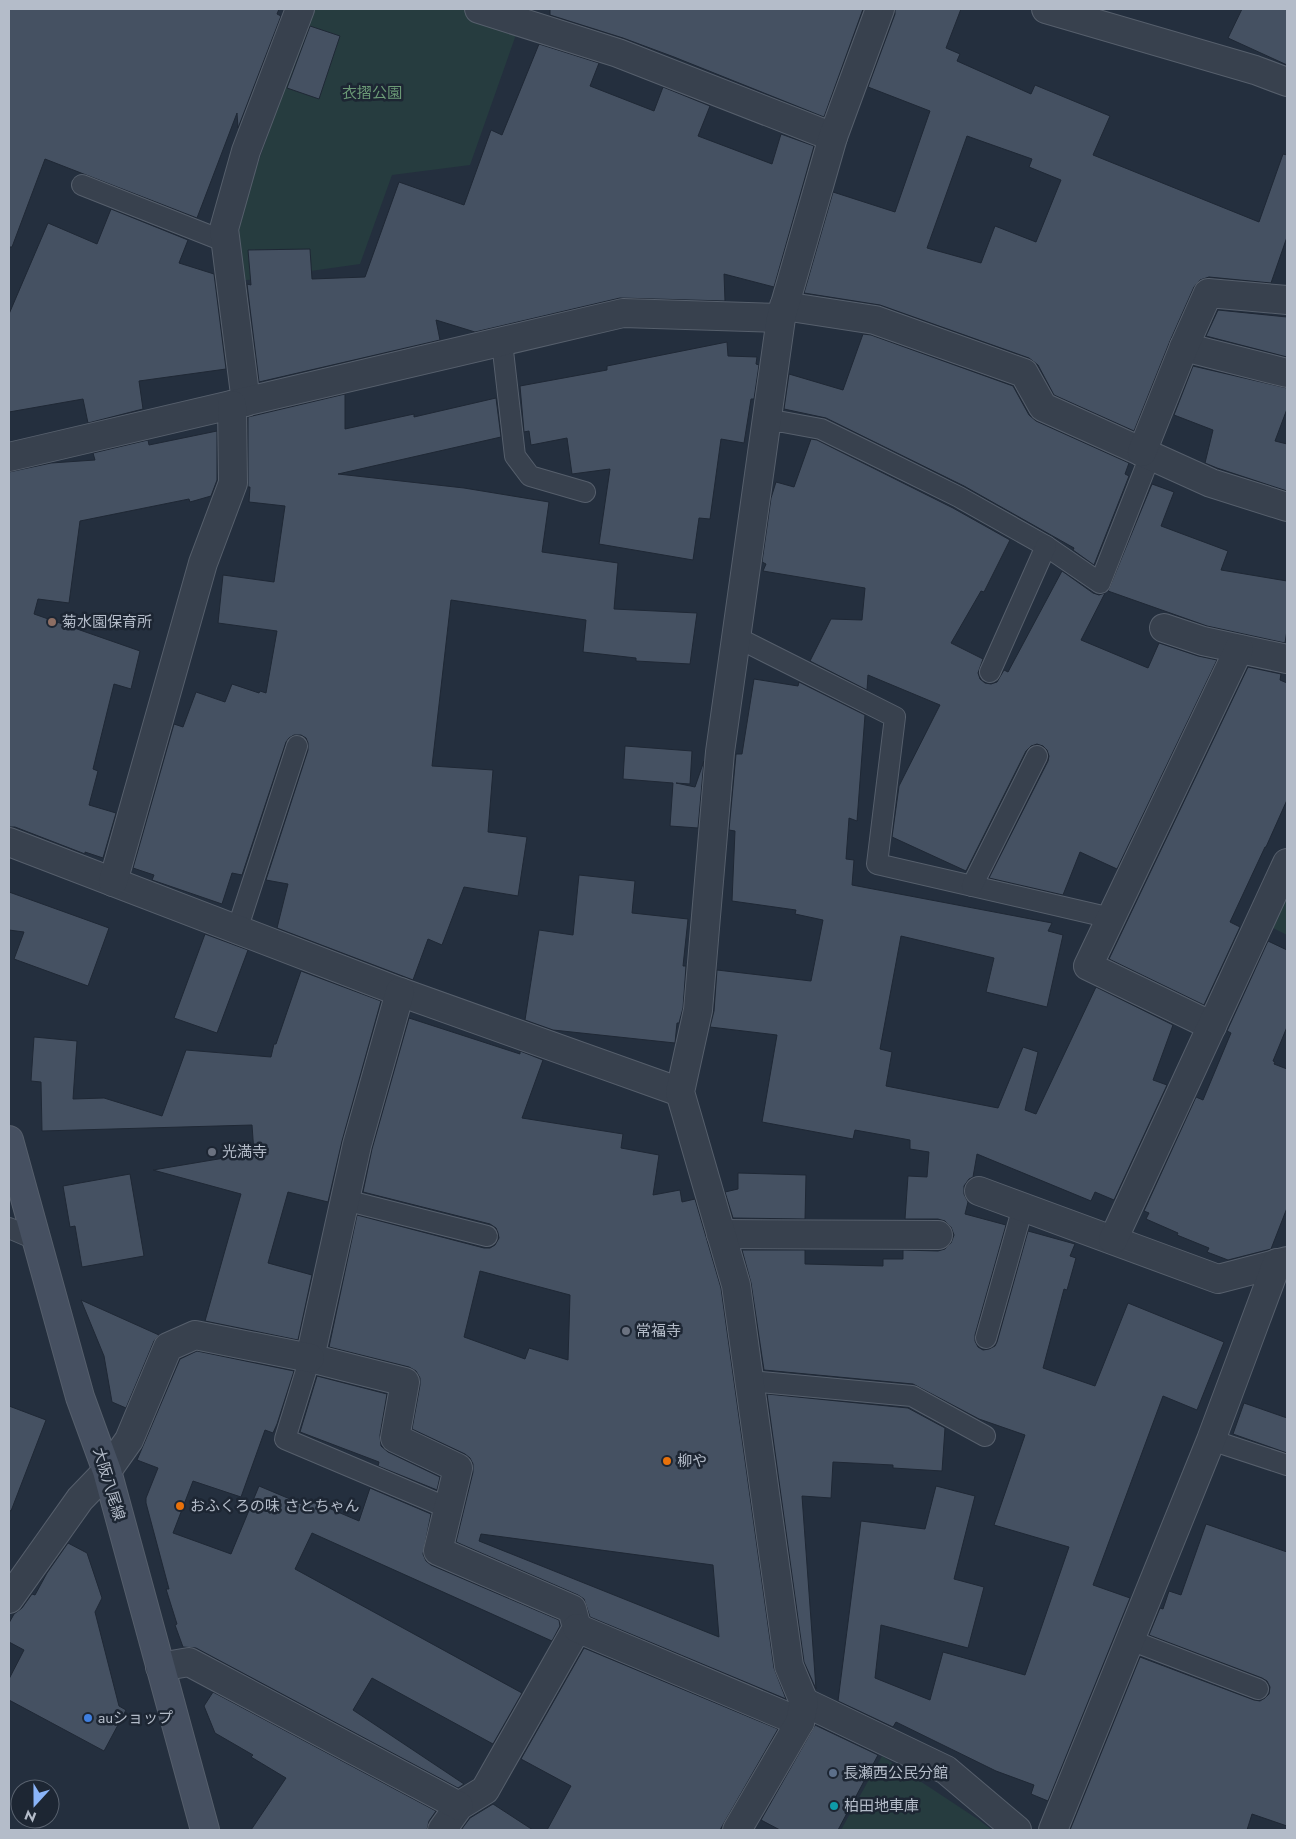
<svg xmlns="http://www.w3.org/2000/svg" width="1296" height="1839" viewBox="0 0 1296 1839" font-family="Jost,'Noto Sans JP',sans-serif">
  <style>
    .green { fill: #263c3f }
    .building { fill: #455162; stroke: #1f2835; fill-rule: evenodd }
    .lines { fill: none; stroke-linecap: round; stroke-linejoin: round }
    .service-casing { stroke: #565f6c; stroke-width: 22 }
    .minor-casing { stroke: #565f6c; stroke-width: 30 }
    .tertiary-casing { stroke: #565f6c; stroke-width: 30 }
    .secondary-casing { stroke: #565f6c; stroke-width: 30 }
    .service { stroke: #38414e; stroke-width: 20 }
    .minor { stroke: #38414e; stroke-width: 28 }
    .tertiary { stroke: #38414e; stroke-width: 28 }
    .secondary { stroke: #465061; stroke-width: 28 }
    .education-dot { fill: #8d6e63; stroke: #1d2633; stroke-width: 2 }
    .worship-dot { fill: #6b7280; stroke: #1d2633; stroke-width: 2 }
    .food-dot { fill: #e8710a; stroke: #1d2633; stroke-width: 2 }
    .shop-dot { fill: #3f7fe0; stroke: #1d2633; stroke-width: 2 }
    .service-dot { fill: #5c6f8a; stroke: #1d2633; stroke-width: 2 }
    .culture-dot { fill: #0f9aa8; stroke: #1d2633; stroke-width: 2 }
    .labels { text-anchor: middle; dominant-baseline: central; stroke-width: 5; stroke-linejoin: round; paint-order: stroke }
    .park-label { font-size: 15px; fill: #6b9a76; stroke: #1d2633 }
    .poi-label { font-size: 15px; fill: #b4bcc9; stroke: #1d2633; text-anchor: start }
    .street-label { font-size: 15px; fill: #b4bcc9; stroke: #1d2633 }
  </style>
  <rect width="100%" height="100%" fill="#242f3e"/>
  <g class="green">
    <path d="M312 9H513L524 12 470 165 392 175 360 264 240 281 234 232Z"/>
    <path d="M1287 898V935L1273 928Z"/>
    <path d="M882 1756 979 1820 992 1830H841Z"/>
  </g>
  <g class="building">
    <path d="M9 9H279L277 14 281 16 238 128 237 113 197 218 45 159 12 247H9Z"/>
    <path d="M550 9H863L824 117 674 57 623 38 550 15Z"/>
    <path d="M895 9H961L946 48 960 54 957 61 1031 94 1035 85 1110 116 1093 155 1259 222 1283 154 1287 155V237L1271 283 1209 277 1200 280 1194 287 1170 341 1134 431 1054 395 1038 365 1029 358 880 305 804 293 833 192 895 212 930 111 868 87 895 14ZM967 136 1032 159 1029 167 1061 180 1036 242 995 226 981 263 927 248Z"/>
    <path d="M1242 9H1287V65L1228 38Z"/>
    <path d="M310 26 340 36 319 99 287 88Z"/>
    <path d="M539 44 599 63 590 86 654 111 663 87 710 106 698 136 772 164 781 134 814 146 774 287 724 274 725 301 620 298 475 332 436 320 440 340 259 382 247 284 251 285 248 250 310 249 312 279 365 277 399 182 464 205 491 130 502 135Z"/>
    <path d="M111 209 188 240 179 263 214 274 226 369 139 381 143 409 88 423 83 399 9 412V314L48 223 97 244Z"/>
    <path d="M1218 310 1287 317V357L1206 336Z"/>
    <path d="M863 334 871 335 1013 386 1029 415 1036 421 1129 463 1125 474 1129 476 1094 565 1073 550 1074 548 964 486 826 418 784 409 789 374 843 390Z"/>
    <path d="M727 342 728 356 757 357 756 364 759 365 754 399H751L744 443 721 439 710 519 699 518 693 560 599 544 610 469 572 474 567 438 531 445 529 431 524 432 520 386 607 370V366Z"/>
    <path d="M1193 366 1287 388V409L1275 441 1287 444V491L1217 468 1205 463 1213 430 1174 415Z"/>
    <path d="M345 394V429L414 414V417L496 398 501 437 338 474 464 488 549 502 542 552 618 563 614 609 697 613 690 664 636 661V658L583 652 586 620 451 600 432 766 493 770 488 832 527 837 518 896 464 887 442 945 428 939 413 980 277 928 288 884 266 880 308 750V743L306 738 301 735H294L289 738 286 742 242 875 232 873 222 904 152 880 154 875 133 868 174 724 183 727 196 692 225 702 232 684 259 693 260 691 266 693 277 631 218 623 223 575 274 582 285 506 249 502 250 487H248V417Z"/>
    <path d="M217 431V480L211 496 190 502 189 499 80 521 69 603 38 599 34 614 140 651 131 689 114 684 93 769 98 771 89 805 116 813 103 858 85 852V854L15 827H9V472L51 463 95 460 93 453 148 440 149 445Z"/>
    <path d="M811 439 817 440 953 508 1010 540 984 592 981 591 951 643 983 659 978 673 980 679 985 683 991 684 997 682 1004 670 1008 672 1062 571 1093 593 1099 595 1105 593 1081 640 1148 668 1159 643 1198 656 1217 660 1117 869 1080 852 1063 895 989 878 1048 761 1049 756 1047 750 1043 746 1037 744 1031 746 1026 751 966 871 892 837 899 786 940 705 868 675 867 690 810 661 831 619 862 620 865 588 763 571 766 564 762 562 771 498 776 482 794 487Z"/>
    <path d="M1152 484 1174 492 1161 526 1228 551 1221 570 1287 581V630L1285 643 1207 626 1108 591Z"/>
    <path d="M1248 667 1281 674 1280 680 1287 683V800L1266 847H1265L1230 922 1240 927 1204 1005 1109 959Z"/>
    <path d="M754 679 798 686 799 682 865 715 857 821 849 818 846 859 854 860 852 885 1052 923 1048 931 1063 935 1047 1007 986 992 994 958 901 936 880 1049 892 1052 886 1086 998 1108 1023 1047 1038 1052 1025 1110 1036 1114 1096 987 1173 1025 1153 1080 1167 1085 1114 1200 1095 1192 1091 1201 977 1154 973 1177 969 1179 964 1186V1194L968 1202 965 1214 1006 1225 975 1335V1341L978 1347 983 1350 989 1349 995 1346 997 1342 1028 1231 1075 1244 1070 1256 1076 1258 1067 1290 1064 1289 1043 1368 1095 1386 1128 1303 1224 1342 1197 1410 1163 1396 1093 1585 1130 1598 1048 1801 1031 1794 1034 1785 996 1771 896 1722 893 1727 838 1701 861 1521 925 1529 936 1486 975 1496 954 1579 984 1587 968 1648 881 1625 875 1678 930 1700 943 1652 1025 1675 1069 1547 994 1525 1025 1435 979 1419 913 1384 764 1370 751 1283 742 1250H805V1264L883 1266V1259H903V1250L938 1251 945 1249 951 1243 954 1235 951 1227 945 1221 938 1219H905L908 1176 927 1177 929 1152 910 1149V1140L855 1130 853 1139 762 1122 777 1035 710 1027 714 1011 717 970 811 981 823 920 795 914 796 910 732 901 735 831 729 830 736 754H742Z"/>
    <path d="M625 746 692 751 690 784 676 783 695 787 704 761 698 828 670 826 673 783 623 779Z"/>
    <path d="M579 875 635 881 632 913 688 919 683 966H686L683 1008 679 1023H677L675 1043 553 1030 525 1020 539 930 573 935Z"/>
    <path d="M9 892 109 928 88 986 14 959 24 932 9 930Z"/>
    <path d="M205 934 248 950 217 1033 174 1018Z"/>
    <path d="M1268 941 1287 950V1027L1273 1061 1275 1062 1274 1064 1287 1069V1208L1271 1249 1228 1260 1207 1252 1209 1248 1177 1235 1178 1233 1146 1219 1149 1213 1144 1211 1196 1097 1203 1100 1231 1033 1227 1031Z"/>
    <path d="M301 971 381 1001 342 1141 328 1202 288 1192 268 1263 312 1275 298 1340 205 1321 241 1194 153 1170 254 1153 252 1125 42 1131 41 1082 31 1081 34 1037 77 1041 73 1099 104 1098 162 1116 186 1050 271 1057 274 1044H276Z"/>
    <path d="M409 1018 520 1054V1051L543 1060 522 1118 623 1134 621 1148 659 1155 653 1195 680 1190 682 1202 695 1199 721 1288 774 1668 786 1699 590 1617 584 1599 578 1595 456 1542 473 1472V1464L470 1458 465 1454 412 1429 420 1385V1378L416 1371 409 1367 329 1347 357 1215 484 1248H490L495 1245 499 1238 498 1233 496 1228 490 1224 363 1192 372 1149ZM480 1271 570 1295 568 1360 529 1348 525 1359 464 1337ZM481 1534 713 1565 719 1637 479 1541Z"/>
    <path d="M738 1173 806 1175 805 1219 733 1218 725 1192 738 1189Z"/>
    <path d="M130 1174 144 1256 82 1267 75 1226 70 1227 63 1186Z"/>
    <path d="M81 1300 159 1335 154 1341 126 1408 112 1402 104 1356Z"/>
    <path d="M197 1351 294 1371 277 1424 273 1433 265 1430 241 1497 193 1481 173 1533 231 1554 259 1486 309 1507 312 1501 359 1521 370 1488 431 1514 423 1554 426 1561 431 1565 559 1620 560 1626 552 1641 312 1533 295 1569 522 1693 493 1744 372 1678 353 1710 464 1784 458 1788 196 1648 183 1647 175 1625 177 1624 166 1589H169L146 1503V1498L158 1468 137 1460 180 1359Z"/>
    <path d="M317 1376 387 1394 380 1435 381 1446 388 1452 440 1477 437 1490 378 1466 379 1462 300 1432Z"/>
    <path d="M767 1394 908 1408 945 1428 942 1471 893 1468V1465L833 1462 831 1498 802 1496 816 1689 804 1662Z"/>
    <path d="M1244 1403 1287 1418V1453L1233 1434Z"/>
    <path d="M9 1406 46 1420 11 1511 9 1510Z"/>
    <path d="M1206 1524 1287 1552V1826L1252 1814 1247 1830H1070L1140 1657 1254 1700 1260 1701 1265 1698 1269 1694 1270 1687 1267 1681 1262 1678 1149 1635 1160 1608 1163 1609 1169 1591 1181 1595Z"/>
    <path d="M68 1543 87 1553 102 1598 95 1612 119 1706 126 1710 104 1751 9 1700V1679L24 1650 9 1642V1623L14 1614 22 1608 32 1594 35 1595 47 1573Z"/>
    <path d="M584 1648 778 1729 720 1830H547L571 1786 521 1759Z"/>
    <path d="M213 1692 436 1811 429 1821 427 1830H251L286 1778 251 1757 253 1755 215 1733 204 1706Z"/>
    <path d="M815 1725 878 1755 838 1830H780L761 1820Z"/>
    <path d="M493 1804 533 1830H461L470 1818Z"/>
  </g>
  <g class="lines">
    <defs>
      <g id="service">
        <path d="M82 185 226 242"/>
        <path d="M502 342 515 456 530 476 585 492"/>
        <path d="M766 422H783L821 429 868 452 959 497 1046 546 1100 583 1150 456"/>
        <path d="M736 637 895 717 877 864 1111 918"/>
        <path d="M990 672 1046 546"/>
        <path d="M972 886 1037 756"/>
        <path d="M237 930 297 746"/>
        <path d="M345 1200 487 1236"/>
        <path d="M9 1228 37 1240"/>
        <path d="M986 1338 1023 1207"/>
        <path d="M310 1358 285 1439 448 1508"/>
        <path d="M750 1381 912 1396 985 1436"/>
        <path d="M1211 1440 1287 1465"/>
        <path d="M1130 1640 1258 1689"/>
      </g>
      <g id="minor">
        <path d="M479 9 618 53 833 137"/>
        <path d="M784 306 875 320 1024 373 1043 407 1211 483 1287 507"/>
        <path d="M1184 347 1287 373"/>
        <path d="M246 402 224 229 246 151 300 9"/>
        <path d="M1142 452 1184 347 1208 293 1287 300"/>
        <path d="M9 457 623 313 781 318"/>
        <path d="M1164 628 1203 641 1287 659"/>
        <path d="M9 842 400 992 680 1092"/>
        <path d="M113 882 203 563 233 483 232 405"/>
        <path d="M400 992 357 1145 310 1358 405 1382 395 1438 458 1468 438 1551 572 1609 577 1628 485 1790 459 1806 442 1830"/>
        <path d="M1212 1026 1088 966 1239 649"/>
        <path d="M979 1191 1218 1279 1287 1261"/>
        <path d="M721 1234 938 1235"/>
        <path d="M1113 1240 1287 863"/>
        <path d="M9 1599 80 1499 107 1471 129 1440 168 1347 195 1335 310 1358"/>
        <path d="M577 1628 800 1722"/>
        <path d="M160 1667 189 1662 459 1806"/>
        <path d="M804 1702 946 1770 1017 1830"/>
        <path d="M737 1830 800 1722 804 1702 789 1666 736 1285 680 1092 698 1010 720 752 781 318 833 137 880 9"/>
        <path d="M1053 1830 1211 1440 1277 1263"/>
      </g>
      <path id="tertiary" d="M1046 9 1255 70 1287 82"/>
      <path id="secondary" d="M9 1140 80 1397 107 1471 205 1830"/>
    </defs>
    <use href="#service" class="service-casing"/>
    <use href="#minor" class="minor-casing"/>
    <use href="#tertiary" class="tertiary-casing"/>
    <use href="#secondary" class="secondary-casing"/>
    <use href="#service" class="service"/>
    <use href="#minor" class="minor"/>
    <use href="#tertiary" class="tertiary"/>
    <use href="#secondary" class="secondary"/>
  </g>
  <circle class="education-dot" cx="52" cy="622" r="5"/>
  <g class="worship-dot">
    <circle cx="212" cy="1152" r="5"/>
    <circle cx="626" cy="1331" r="5"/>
  </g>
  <g class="food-dot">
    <circle cx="667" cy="1461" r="5"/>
    <circle cx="180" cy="1506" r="5"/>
  </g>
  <circle class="shop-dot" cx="88" cy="1718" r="5"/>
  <circle class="service-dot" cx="833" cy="1773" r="5"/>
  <circle class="culture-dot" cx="834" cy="1806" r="5"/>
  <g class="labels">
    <g class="park-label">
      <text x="372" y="93">衣摺公園</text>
    </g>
    <g class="poi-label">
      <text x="62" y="622">菊水園保育所</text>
      <text x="222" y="1152">光満寺</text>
      <text x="636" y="1331">常福寺</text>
      <text x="677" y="1461">柳や</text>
      <text x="190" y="1506">おふくろの味 さとちゃん</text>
      <text x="98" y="1718">auショップ</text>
      <text x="843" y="1773">長瀬西公民分館</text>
      <text x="844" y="1806">柏田地車庫</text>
    </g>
    <g class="street-label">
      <text transform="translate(109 1484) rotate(73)">大阪八尾線</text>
    </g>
  </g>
  <rect width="1296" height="1839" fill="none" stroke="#b4bcc9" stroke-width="20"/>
  <g transform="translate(35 1804) rotate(201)"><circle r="24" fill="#1d2633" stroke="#59626f"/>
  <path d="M0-4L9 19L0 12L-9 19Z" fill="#8ab4f8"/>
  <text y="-8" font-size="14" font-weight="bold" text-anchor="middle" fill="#b4bcc9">N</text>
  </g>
</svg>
